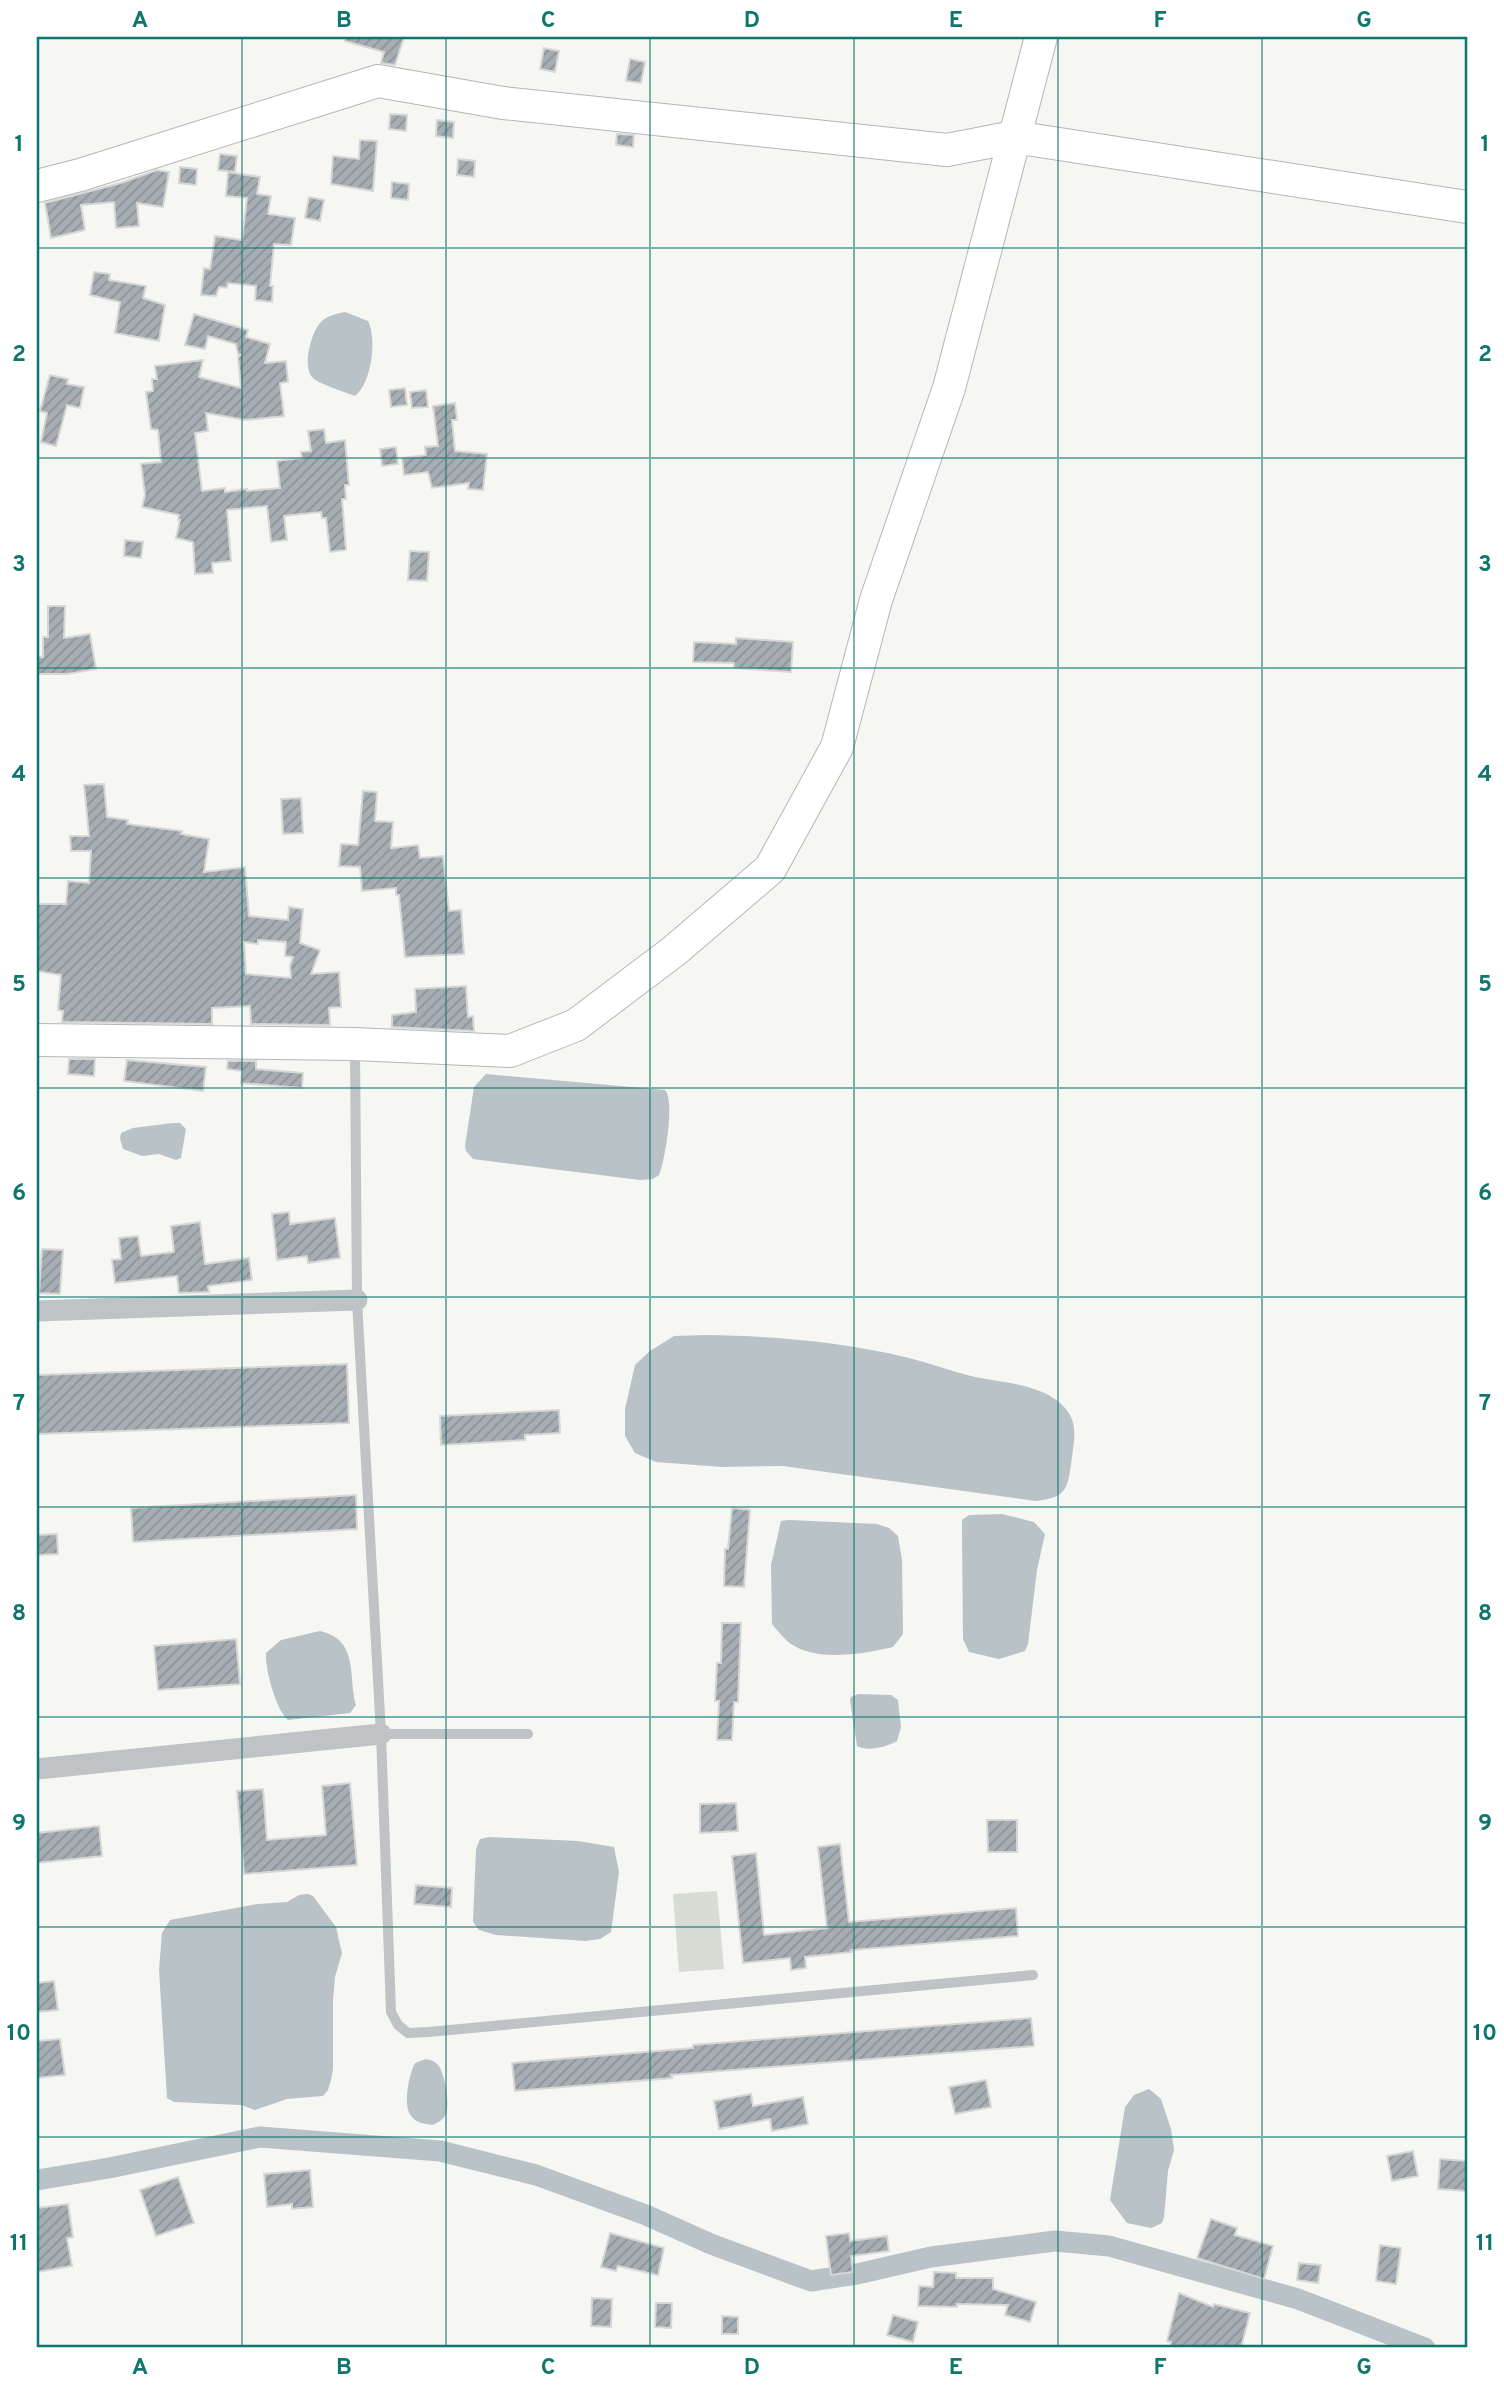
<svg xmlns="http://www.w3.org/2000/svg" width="1504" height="2385" viewBox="0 0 1504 2385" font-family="Overpass,sans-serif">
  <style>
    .green { fill: #d7dcd4 }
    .water { fill: #b9c2c7 }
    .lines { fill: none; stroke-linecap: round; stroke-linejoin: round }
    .canal { stroke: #b9c2c7; stroke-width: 21 }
    .building { fill: url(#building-hatch); stroke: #d7d7d5; stroke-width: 2; fill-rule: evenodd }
    .secondary-casing { stroke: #b2b7ba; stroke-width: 34 }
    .lane { stroke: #bfc3c6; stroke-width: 10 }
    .street { stroke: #bfc3c6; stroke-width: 21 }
    .secondary { stroke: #fff; stroke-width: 32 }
    .grid { fill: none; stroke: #0f766e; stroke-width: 2; stroke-opacity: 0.55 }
    .neatline { fill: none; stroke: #0f766e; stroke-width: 2.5 }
    .grid-label { font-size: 23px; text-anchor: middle; font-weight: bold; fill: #0f766e }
  </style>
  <defs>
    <pattern id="building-hatch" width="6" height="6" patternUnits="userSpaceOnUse" patternTransform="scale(1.75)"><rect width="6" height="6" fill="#a7aeb3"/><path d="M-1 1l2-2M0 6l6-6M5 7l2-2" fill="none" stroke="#8c9297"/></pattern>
  </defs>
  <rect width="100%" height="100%" fill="#f6f6f3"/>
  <path class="green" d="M717 1891 724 1969 679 1972 673 1894Z"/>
  <g class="water">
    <path d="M345 312 368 321C377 338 372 383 355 396 347 393 320 384 314 379 301 369 311 333 320 323 326 316 336 314 345 312Z"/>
    <path d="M486 1074 665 1090C675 1101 665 1160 659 1175L653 1179 640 1180 473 1159 466 1151 465 1146 474 1087Z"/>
    <path d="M173 1123H180L186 1129 181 1158 176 1160 159 1154 142 1156 123 1149 120 1139 121 1133 133 1128Z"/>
    <path d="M707 1335C774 1336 844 1342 909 1358 930 1363 950 1371 971 1376 1000 1383 1044 1383 1065 1408 1080 1425 1073 1445 1071 1464 1067 1492 1065 1497 1036 1501L783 1466 722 1467 656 1462 635 1453 625 1436V1409L635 1365 650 1351 674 1336Z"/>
    <path d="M1002 1514 1034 1522 1045 1534 1037 1570 1028 1644 1025 1651 999 1659 969 1652 963 1639 962 1531V1520L969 1515Z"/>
    <path d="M789 1520 877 1524 889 1528 898 1536 902 1560 903 1634 893 1647C863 1654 818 1662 791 1644 784 1639 778 1631 772 1624L771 1565 781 1521Z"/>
    <path d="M320 1631C359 1640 348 1675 356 1705L350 1713 288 1720C276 1710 265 1669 266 1653L281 1640Z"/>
    <path d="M858 1694 891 1695 898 1700 901 1727 897 1741C886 1747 868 1752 857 1746L850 1700 851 1697Z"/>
    <path d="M489 1837 578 1841 614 1847 619 1872 611 1932 600 1939 586 1941 496 1935 479 1930 473 1922 476 1849 480 1839Z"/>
    <path d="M308 1894 313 1896 336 1927 342 1953 335 1977 333 2000V2069L331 2080 328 2090 323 2096 287 2099 255 2110 241 2105 174 2102 167 2098 159 1970 162 1933 170 1920 258 1904 287 1902 299 1895Z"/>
    <path d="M426 2059C432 2060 437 2062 440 2068 445 2078 450 2103 446 2114 443 2120 438 2123 432 2125 425 2124 417 2123 412 2117 402 2107 409 2074 415 2063Z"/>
    <path d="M1149 2089 1161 2099 1171 2129 1174 2150 1168 2171 1164 2217 1162 2223 1151 2228 1127 2223 1110 2200 1125 2107 1134 2095Z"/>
  </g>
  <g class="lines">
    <path class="canal" d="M37 2180 109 2168 260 2137 440 2151 536 2175 646 2215 711 2244 811 2281 857 2274 931 2257 1055 2241 1109 2246 1298 2299 1425 2348"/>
  </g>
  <g class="building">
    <path d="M346 37H404L395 65 381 63 384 52 345 41Z"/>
    <path d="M544 48 559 51 555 72 540 69Z"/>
    <path d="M630 59 645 62 641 83 626 81Z"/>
    <path d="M390 114 407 115 406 131 389 129Z"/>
    <path d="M437 120 454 122 453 138 436 136Z"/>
    <path d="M617 134 634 135 633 147 616 145Z"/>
    <path d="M360 140 377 141 373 191 331 184 333 156 359 159Z"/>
    <path d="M220 154 237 156 235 172 218 170Z"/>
    <path d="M458 159 475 161 474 177 457 175Z"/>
    <path d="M180 167 197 169 196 185 179 183Z"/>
    <path d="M157 170 169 172 163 207 137 203 139 226 116 228 114 202 81 205 85 230 51 238 45 203 121 183Z"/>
    <path d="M228 172 260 177 257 194 271 196 268 214 295 218 291 245 274 244 270 286H273L272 302 255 300 256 286 228 283 227 288 219 287 216 296 201 295 204 268 210 269 215 236 242 240 247 198 226 196Z"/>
    <path d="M392 182 409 184 408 200 391 198Z"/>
    <path d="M309 197 324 200 320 221 305 218Z"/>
    <path d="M94 272 110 274 109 280 146 286 143 298 165 305 159 341 115 333 120 302 90 295Z"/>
    <path d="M194 314 248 330 246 337 270 344 265 363 286 361 288 382 280 383 284 416 246 420 206 413 208 431 195 433 202 491 225 488V492L247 489V491L280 488 277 461 302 458 301 452 311 451 308 431 324 429 326 443 345 440 349 485H345L346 499H342L346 550 330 552 326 518H322L321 512 284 516 287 540 271 542 267 506 227 510 231 561 212 563 213 573 195 574 193 542 176 538 180 520H178L179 515 142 507 145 495 141 464 161 462 158 430 151 429 146 392 153 391 152 379H157L155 366 203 360 199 377 241 388 238 357 241 355 238 354 236 344 208 336 205 349 185 345Z"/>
    <path d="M50 375 68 379 67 384 84 387 80 408 67 405 56 446 41 442 47 413 40 411Z"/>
    <path d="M405 388 407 405 391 407 389 390Z"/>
    <path d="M426 390 428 407 412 408 410 392Z"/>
    <path d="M455 403 457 420H452L455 451 487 454 483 490 468 489 469 483 432 488 428 472 404 475 402 458 426 455 425 447 438 446 433 406Z"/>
    <path d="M396 447 398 464 382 466 380 449Z"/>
    <path d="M125 540 143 542 141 558 124 556Z"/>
    <path d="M410 551 429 552 427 581 408 580Z"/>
    <path d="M48 606H65L64 638 90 634 96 669 67 674H37V657H43V637H48Z"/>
    <path d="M736 638 793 642 791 672 734 668V663L693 662 694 642 736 644Z"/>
    <path d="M104 784 107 817 128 820 127 824 182 831 181 834 209 839 204 872 245 867 249 916 288 920 289 907 303 909 300 943 320 950 311 974 339 972 341 1007 329 1008 330 1025 251 1024 250 1006 212 1008V1024L62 1022 63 1011 58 1010 61 975 37 971V904H66L68 881 89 883 91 851H71L70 836H89L84 785ZM258 940 286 942 285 956 293 957 290 966 291 978 246 974 244 942 258 944Z"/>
    <path d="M363 791 377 792 375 821 393 822 391 848 418 845 420 858 443 856 449 911 461 910 464 954 405 957 399 895H396V888L362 891 360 867 339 866 341 844 358 845Z"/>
    <path d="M301 798 303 833 283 834 281 799Z"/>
    <path d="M466 986 468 1017 473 1016 474 1031 392 1027V1015L416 1012 415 989Z"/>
    <path d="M69 1059H95L94 1076 68 1074Z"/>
    <path d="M127 1060 206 1067 203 1091 124 1081Z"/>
    <path d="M228 1061H256V1069L303 1073 302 1088 241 1083 242 1071 227 1069Z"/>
    <path d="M289 1212 290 1224 335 1218 340 1258 308 1263 307 1256 277 1260 272 1214Z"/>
    <path d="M200 1222 205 1264 249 1258 252 1280 208 1286 209 1292 179 1293 177 1276 115 1283 112 1260 121 1259 119 1238 138 1236 141 1256 174 1252 171 1226Z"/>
    <path d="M42 1249 63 1250 60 1294 39 1293Z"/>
    <path d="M347 1364 349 1423 37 1434V1375Z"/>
    <path d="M559 1410 560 1433 525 1435V1440L441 1445 440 1416Z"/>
    <path d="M356 1495 357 1529 133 1542 131 1508Z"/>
    <path d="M732 1508 750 1510 744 1587 724 1586 725 1549H728Z"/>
    <path d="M57 1534 58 1554 37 1555V1535Z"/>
    <path d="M722 1623H741L738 1702H734L732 1740H717L719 1701H715L717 1663H721Z"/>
    <path d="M236 1639 240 1684 158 1690 154 1646Z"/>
    <path d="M350 1783 357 1865 244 1874 237 1791 263 1789 267 1840 326 1835 322 1786Z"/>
    <path d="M736 1803 738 1831 700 1833V1804Z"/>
    <path d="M987 1820H1017V1852H988Z"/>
    <path d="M99 1826 102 1856 37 1863V1833Z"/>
    <path d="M840 1844 849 1922 1016 1908 1018 1936 851 1950 852 1952 805 1957 806 1968 791 1970 790 1958 743 1963 732 1856 756 1853 764 1935 827 1928 818 1847Z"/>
    <path d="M416 1885 452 1888 451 1907 414 1904Z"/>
    <path d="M54 1981 58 2010 37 2012V1983Z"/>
    <path d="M1031 2018 1034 2046 671 2075 672 2078 515 2091 512 2063 693 2048V2045Z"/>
    <path d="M60 2039 65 2075 37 2078V2041Z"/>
    <path d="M986 2080 991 2107 955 2114 949 2087Z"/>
    <path d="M751 2094 753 2106 803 2097 808 2124 772 2131 770 2119 719 2129 714 2101Z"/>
    <path d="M1413 2151 1418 2176 1392 2181 1387 2156Z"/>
    <path d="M1440 2159 1467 2161V2191L1438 2189Z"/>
    <path d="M310 2170 313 2207 292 2209V2204L267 2207 264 2174Z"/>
    <path d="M178 2177 194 2223 156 2236 140 2190Z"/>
    <path d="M68 2204 73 2237 67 2238 72 2266 37 2272V2208Z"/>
    <path d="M1211 2219 1237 2228 1235 2235 1273 2246 1264 2279 1197 2258Z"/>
    <path d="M610 2233 664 2248 658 2275 618 2266 616 2271 601 2267Z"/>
    <path d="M849 2233 850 2241 887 2236 889 2251 851 2256 853 2272 831 2275 826 2236Z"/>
    <path d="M1380 2245 1401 2248 1396 2284 1376 2281Z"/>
    <path d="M1299 2263 1321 2265 1318 2283 1297 2280Z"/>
    <path d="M934 2272 956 2273V2278H993V2289L1036 2302 1030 2322 1005 2315 1008 2305 957 2304V2307L918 2306 919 2286 933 2287Z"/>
    <path d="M1179 2293 1213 2307 1214 2304 1250 2313 1241 2348H1170L1171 2342 1167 2341Z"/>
    <path d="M592 2298 612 2299 611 2327 591 2326Z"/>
    <path d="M656 2303H672L671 2328 655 2327Z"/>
    <path d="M893 2315 918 2322 913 2342 887 2335Z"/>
    <path d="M722 2316 738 2317V2334H722Z"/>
  </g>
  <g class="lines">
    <defs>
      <g id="secondary">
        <path d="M37 186 80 175 378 81 503 103 947 150 1014 137 1467 207"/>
        <path d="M37 1040 355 1044 510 1051 576 1025 674 951 770 869 837 747 876 600 949 388 1041 37"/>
      </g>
    </defs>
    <use href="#secondary" class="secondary-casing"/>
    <g class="lane">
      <path d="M355 1047 357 1300 381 1734 391 2012 398 2025 408 2033 429 2032 1033 1975"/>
      <path d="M381 1734H528"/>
    </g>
    <g class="street">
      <path d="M37 1311 357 1300"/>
      <path d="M37 1769 381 1734"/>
    </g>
    <use href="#secondary" class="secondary"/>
  </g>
  <path class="grid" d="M242 37V2348M446 37V2348M650 37V2348M854 37V2348M1058 37V2348M1262 37V2348M37 248H1467M37 458H1467M37 668H1467M37 878H1467M37 1088H1467M37 1297H1467M37 1507H1467M37 1717H1467M37 1927H1467M37 2137H1467"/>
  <rect width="1504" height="2385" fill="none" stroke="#ffffff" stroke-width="77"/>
  <rect x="38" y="38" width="1428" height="2308" class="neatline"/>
  <g class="grid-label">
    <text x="140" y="27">A</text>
    <text x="344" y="27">B</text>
    <text x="548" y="27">C</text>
    <text x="752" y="27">D</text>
    <text x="956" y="27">E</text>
    <text x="1160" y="27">F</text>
    <text x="1364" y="27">G</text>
    <text x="19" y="151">1</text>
    <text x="1485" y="151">1</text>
    <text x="19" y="361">2</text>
    <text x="1485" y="361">2</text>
    <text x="19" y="571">3</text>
    <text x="1485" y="571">3</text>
    <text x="19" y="781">4</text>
    <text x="1485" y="781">4</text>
    <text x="19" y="991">5</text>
    <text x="1485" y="991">5</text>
    <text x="19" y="1200">6</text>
    <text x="1485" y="1200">6</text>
    <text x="19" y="1410">7</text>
    <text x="1485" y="1410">7</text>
    <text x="19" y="1620">8</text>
    <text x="1485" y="1620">8</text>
    <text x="19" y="1830">9</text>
    <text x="1485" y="1830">9</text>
    <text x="19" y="2040">10</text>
    <text x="1485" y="2040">10</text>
    <text x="19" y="2250">11</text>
    <text x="1485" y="2250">11</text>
    <text x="140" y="2374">A</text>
    <text x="344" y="2374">B</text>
    <text x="548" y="2374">C</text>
    <text x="752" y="2374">D</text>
    <text x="956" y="2374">E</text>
    <text x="1160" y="2374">F</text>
    <text x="1364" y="2374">G</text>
  </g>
</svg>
